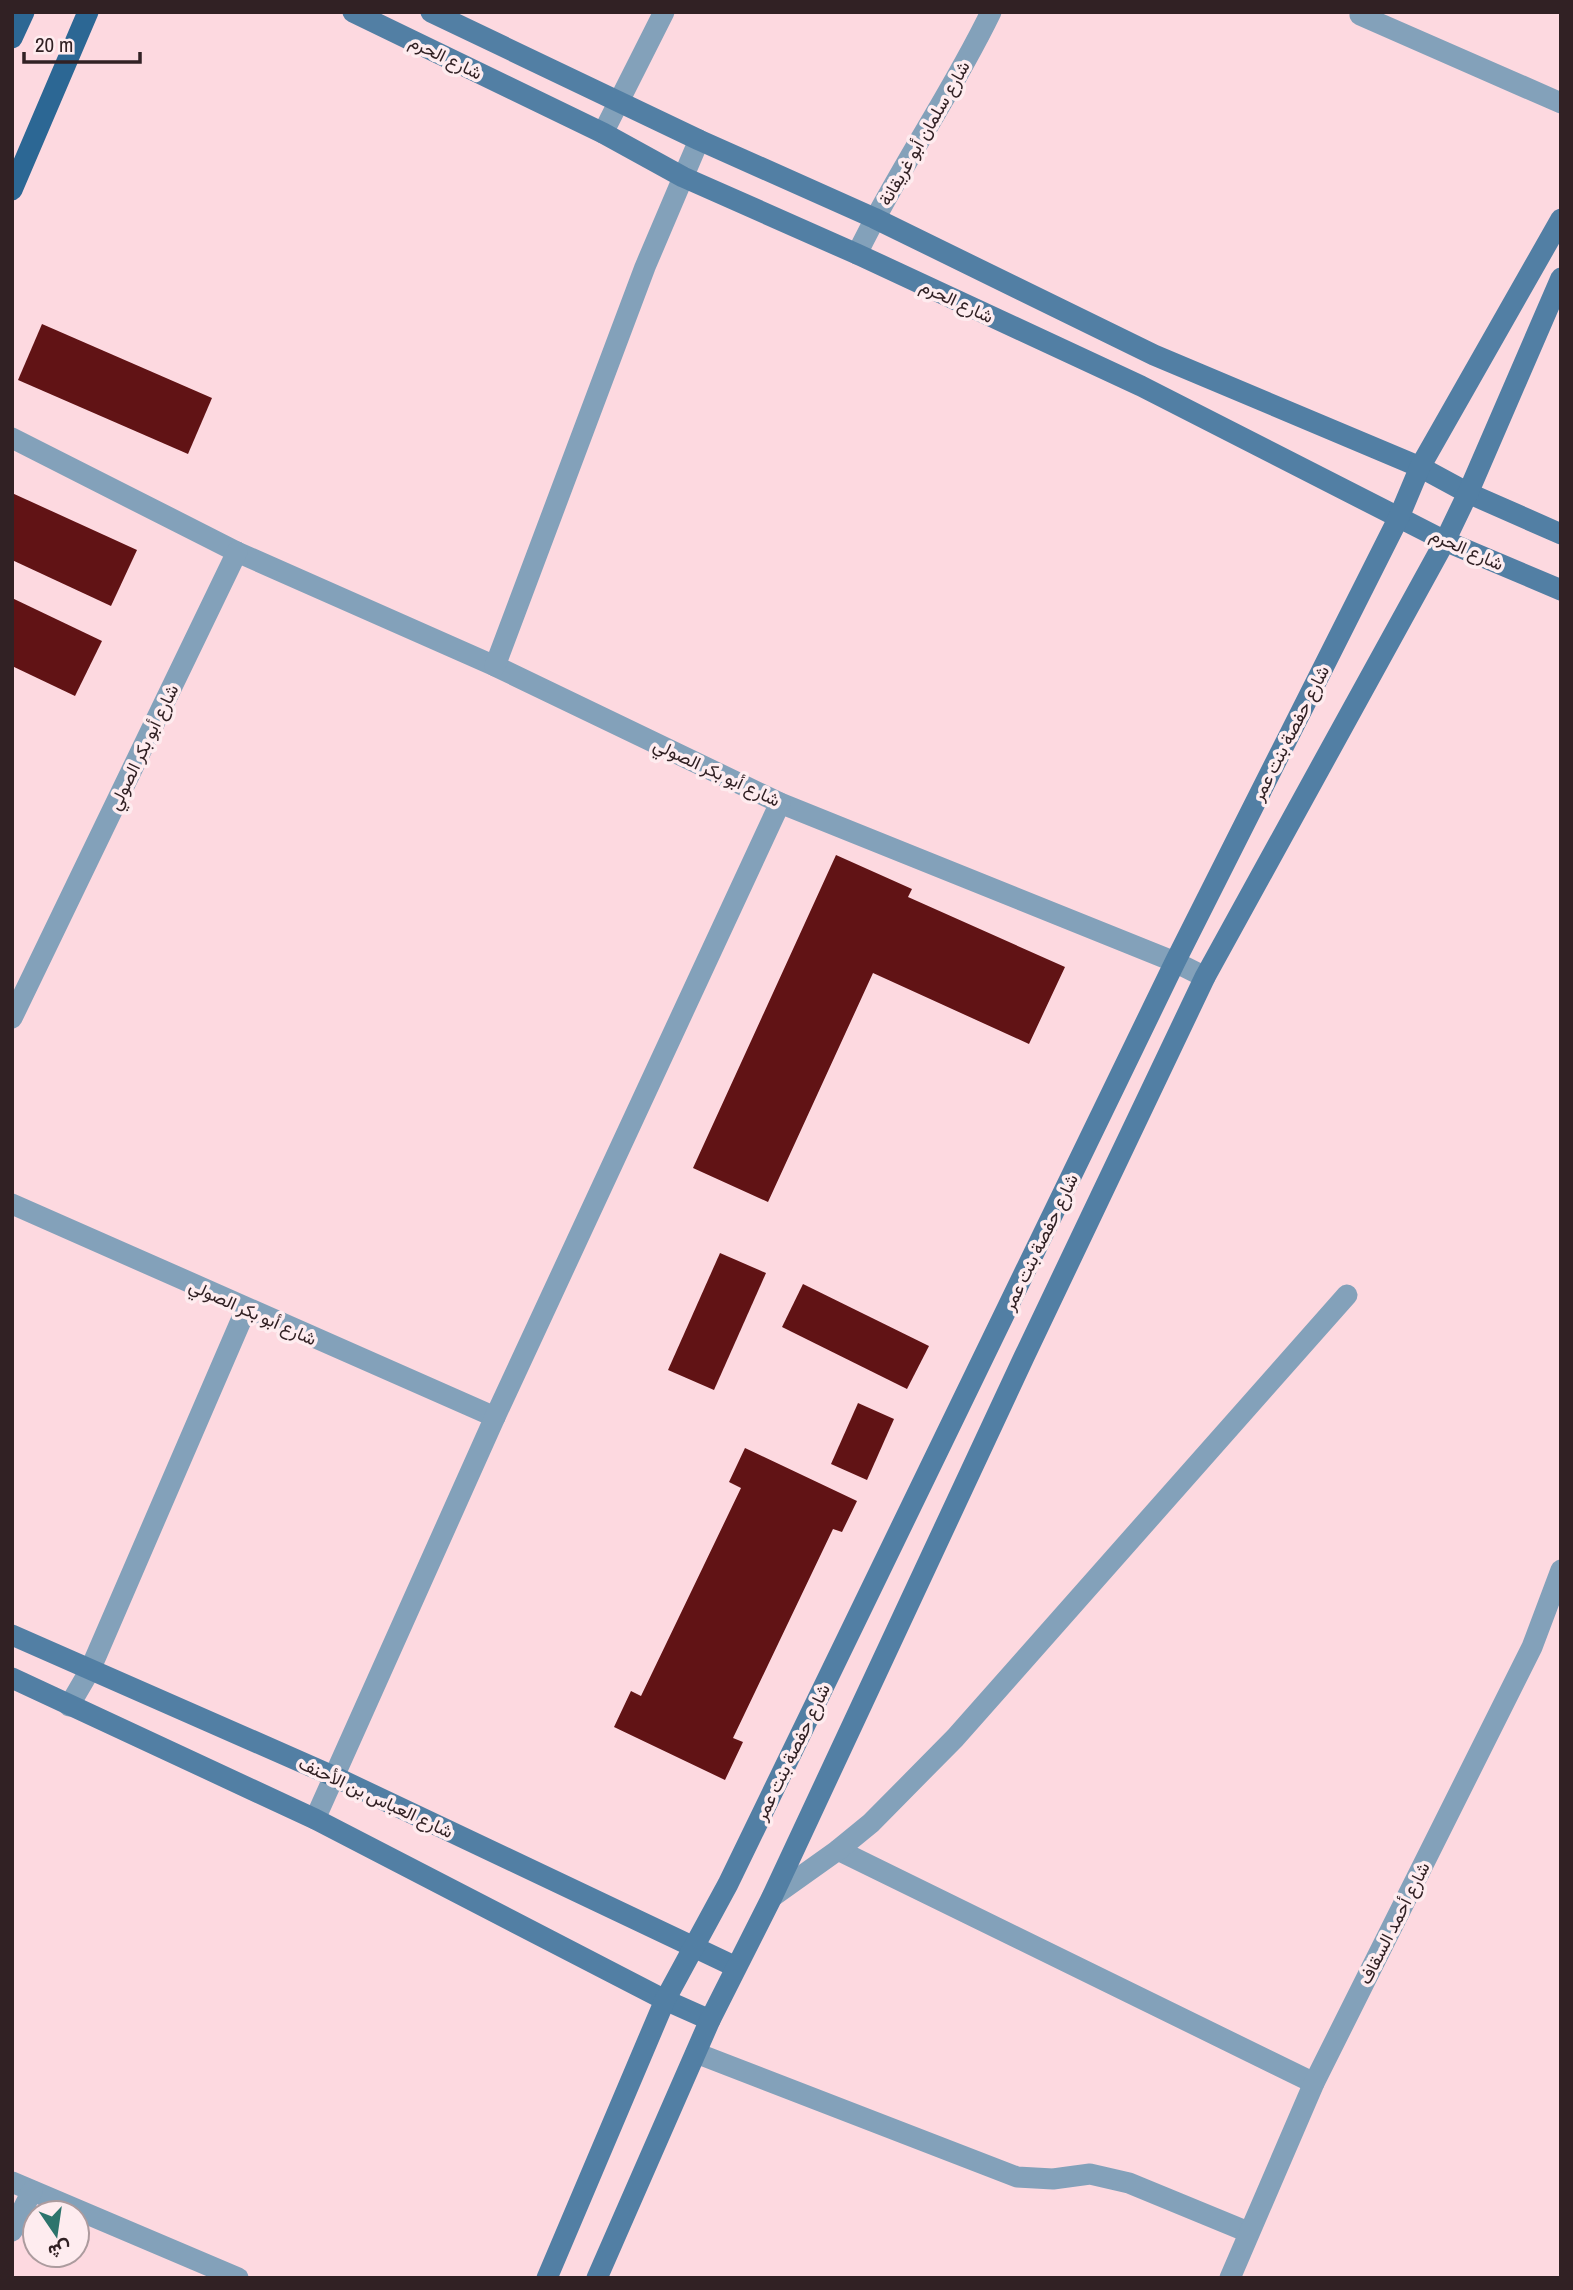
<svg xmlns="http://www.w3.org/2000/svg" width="1573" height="2290" viewBox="0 0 1573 2290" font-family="'Archivo Narrow',Vazirmatn,sans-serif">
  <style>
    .building { fill: #611315 }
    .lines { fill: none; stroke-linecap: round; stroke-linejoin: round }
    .street { stroke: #83a1ba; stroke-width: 21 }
    .secondary { stroke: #527fa4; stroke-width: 21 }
    .primary { stroke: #2c6794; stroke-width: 21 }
    .labels { text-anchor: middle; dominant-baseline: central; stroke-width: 7; stroke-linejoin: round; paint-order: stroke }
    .street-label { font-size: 18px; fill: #312124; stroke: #feecef }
  </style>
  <rect width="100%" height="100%" fill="#fdd9e0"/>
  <g class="building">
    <path d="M42 324 212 398 188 454 18 380Z"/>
    <path d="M12 493 137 550 111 606 12 560Z"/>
    <path d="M12 598 102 641 75 696 12 666Z"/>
    <path d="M836 855 912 889 908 897 1065 967 1029 1044 873 973 768 1202 693 1168Z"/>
    <path d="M720 1253 766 1273 714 1390 668 1370Z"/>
    <path d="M803 1284 929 1346 907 1389 782 1327Z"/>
    <path d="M858 1403 894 1419 867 1480 831 1464Z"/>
    <path d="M745 1448 857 1501 842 1532 833 1529 733 1738 743 1742 725 1780 614 1727 631 1691 641 1696 741 1488 729 1482Z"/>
  </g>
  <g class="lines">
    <g class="street">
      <path d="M1360 15 1561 103"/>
      <path d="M603 133 664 12"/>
      <path d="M857 254C897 171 951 95 991 12"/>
      <path d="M12 438 237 552 495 666 780 803 1175 962 1205 977"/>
      <path d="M495 666 645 267 699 140"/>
      <path d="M12 1018 237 552"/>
      <path d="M12 1204 495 1417"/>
      <path d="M69 1706 90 1670 246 1309"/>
      <path d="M315 1819 495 1417 780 803"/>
      <path d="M838 1850 1314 2083"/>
      <path d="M772 1897 838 1850 871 1823 955 1738 1347 1295"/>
      <path d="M696 2053 1017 2177 1053 2179 1090 2174 1129 2183 1248 2232"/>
      <path d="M12 2182 238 2278"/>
      <path d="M12 2231 32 2191"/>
      <path d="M1230 2278 1314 2083 1532 1647 1561 1570"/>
    </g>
    <g class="secondary">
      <path d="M353 12 603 133 683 177 857 254 1141 386 1445 541 1561 590"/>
      <path d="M431 12 699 140 874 218 1154 355 1420 467 1468 493 1561 534"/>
      <path d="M12 1635 333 1776 736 1967"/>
      <path d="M12 1678 315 1819 665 2000 710 2020"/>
      <path d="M547 2278 665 2000 728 1884 1175 962 1399 517 1420 467 1561 219"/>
      <path d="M597 2278 710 2020 772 1897 1024 1357 1205 977 1445 541 1468 493 1561 278"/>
    </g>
    <g class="primary">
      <path d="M12 38 24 12"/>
      <path d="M12 190 88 12"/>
    </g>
  </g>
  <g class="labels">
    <g class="street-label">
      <text transform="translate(446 57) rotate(26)">شارع الحرم</text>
      <text transform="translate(924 133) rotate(-60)">شارع سلمان أبو غريقانة</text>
      <text transform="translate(957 301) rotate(25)">شارع الحرم</text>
      <text transform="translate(1467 549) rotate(24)">شارع الحرم</text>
      <text transform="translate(1290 733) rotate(-63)">شارع حفصة بنت عمر</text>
      <text transform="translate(143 747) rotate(-64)">شارع أبو بكر الصولي</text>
      <text transform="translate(717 772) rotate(25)">شارع أبو بكر الصولي</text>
      <text transform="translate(1040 1242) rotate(-64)">شارع حفصة بنت عمر</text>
      <text transform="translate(253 1312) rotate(24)">شارع أبو بكر الصولي</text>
      <text transform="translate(792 1752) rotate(-64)">شارع حفصة بنت عمر</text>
      <text transform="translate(376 1797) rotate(25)">شارع العباس بن الأحنف</text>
      <text transform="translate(1394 1923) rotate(-63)">شارع أحمد السقاف</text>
    </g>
  </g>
  <rect width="1573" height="2290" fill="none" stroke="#312124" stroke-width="28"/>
  <g transform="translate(56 2234) rotate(167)"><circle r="33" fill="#feecef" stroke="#ac9b9e" stroke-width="2"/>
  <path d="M0-5L12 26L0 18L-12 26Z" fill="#2d746c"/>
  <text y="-10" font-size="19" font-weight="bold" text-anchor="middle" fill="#312124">ش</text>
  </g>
  <path d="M24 52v10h116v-10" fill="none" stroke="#312124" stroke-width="3.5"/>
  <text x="35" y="52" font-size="21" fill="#312124" stroke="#feecef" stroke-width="5" paint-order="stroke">20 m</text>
</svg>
